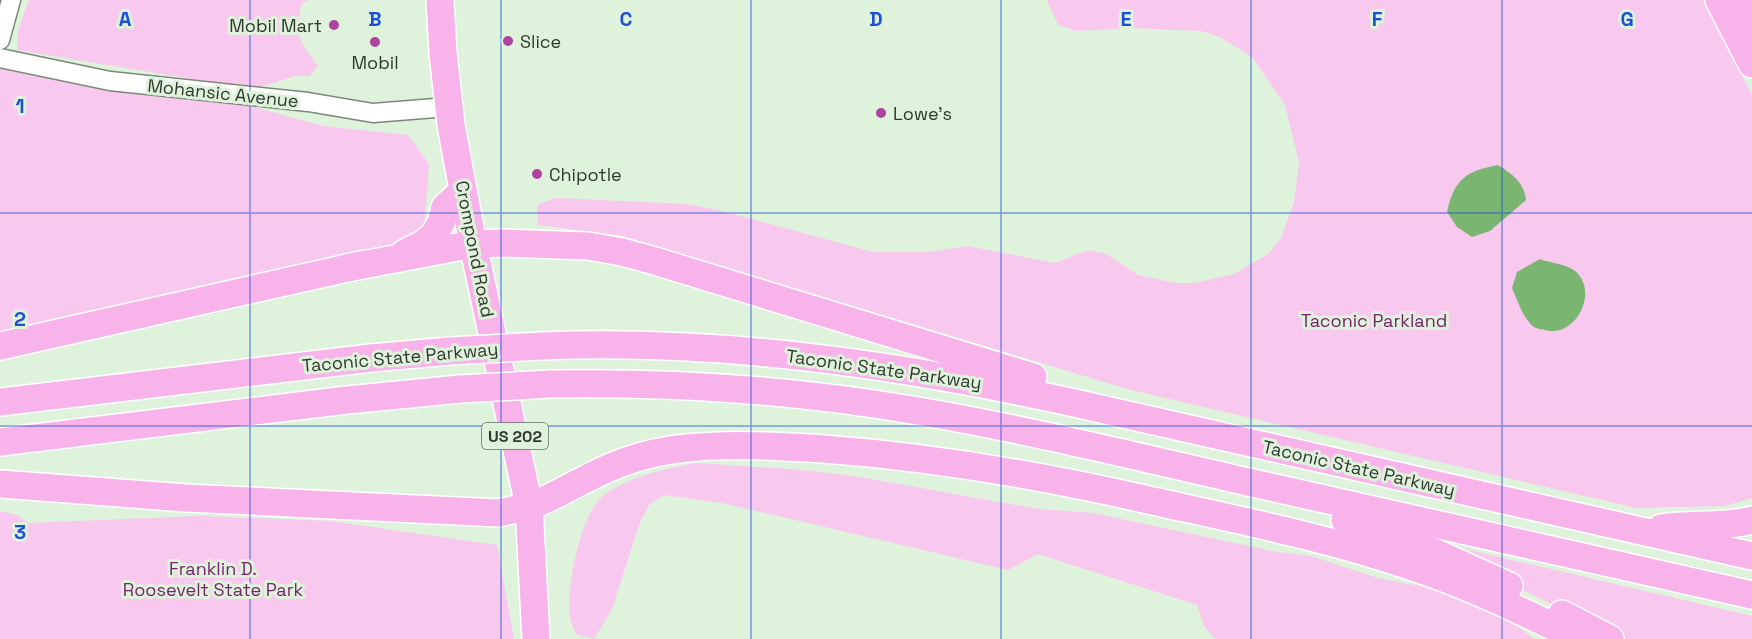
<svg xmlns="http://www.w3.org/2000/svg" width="1752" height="639" viewBox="0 0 1752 639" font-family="'Space Grotesk',sans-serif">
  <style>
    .green { fill: #f9c8ee }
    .water { fill: #7ab672 }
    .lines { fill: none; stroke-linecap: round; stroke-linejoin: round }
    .minor-casing { stroke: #798a76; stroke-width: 21 }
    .highway-casing { stroke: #fff; stroke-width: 30 }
    .minor { stroke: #fff; stroke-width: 18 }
    .highway { stroke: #f8b3eb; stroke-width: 27 }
    .highway-bridge-casing { stroke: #fff; stroke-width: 30; stroke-linecap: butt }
    .highway-bridge { stroke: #f8b3eb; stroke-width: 27 }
    .grid { fill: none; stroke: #1d4ed8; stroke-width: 1.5; stroke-opacity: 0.55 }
    .poi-dot { fill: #af419f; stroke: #dff2dc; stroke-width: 2 }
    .labels { text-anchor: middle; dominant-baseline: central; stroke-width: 6; stroke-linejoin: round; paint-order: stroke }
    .shield { fill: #dff2dc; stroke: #647063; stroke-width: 1.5 }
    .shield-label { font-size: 16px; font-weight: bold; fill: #30382f }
    .poi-label { font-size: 18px; fill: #30382f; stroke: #dff2dc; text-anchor: start }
    .street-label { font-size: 18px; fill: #30382f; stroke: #dff2dc }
    .park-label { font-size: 18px; fill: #76236b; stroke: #dff2dc }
    .grid-label { font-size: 20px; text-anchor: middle; font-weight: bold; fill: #1d4ed8; stroke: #dff2dc; stroke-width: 6; stroke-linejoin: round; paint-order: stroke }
  </style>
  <rect width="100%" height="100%" fill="#dff2dc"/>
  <g class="green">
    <path d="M29 0H308L301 4C296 37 298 39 318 66L309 76H295L253 89 17 50 18 31Z"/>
    <path d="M1047 0H1703L1752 95V498L1724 506 1636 508 1127 389 623 236 538 225 537 205 555 198 686 204 722 211 873 252H929L967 246 1055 263 1088 250 1106 254 1138 275 1175 283H1194L1234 274 1268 254 1281 238 1294 202 1299 163 1285 105 1252 57 1220 37 1201 31 1130 28 1076 31 1058 25Z"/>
    <path d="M0 64 229 100 323 126 408 135 429 164 424 230 412 243 194 296 0 332Z"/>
    <path d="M697 463 804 470 860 477 1038 509 1093 513 1272 551 1311 556 1378 578 1446 591 1498 613 1535 639H1215L1204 626 1197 605 1038 554 1008 570 722 503 664 495 649 505 640 522 612 609 594 639 576 634C574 629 571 623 570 617 566 588 580 515 603 496 625 477 669 468 697 463Z"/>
    <path d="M0 511 17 515 29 523 201 516 330 521 497 545 514 639H0Z"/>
    <path d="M1448 545 1752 616V639H1620L1448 552Z"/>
  </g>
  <g class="water">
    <path d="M1498 165C1512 174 1524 182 1526 200L1490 231 1472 237 1457 227 1447 212C1454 179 1466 171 1498 165Z"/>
    <path d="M1540 259C1550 263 1567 264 1575 271 1600 292 1575 339 1545 330 1538 329 1533 328 1529 322 1521 313 1517 299 1512 288L1517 272Z"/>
  </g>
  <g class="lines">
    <defs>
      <g id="minor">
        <path d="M0 40 11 0"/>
        <path d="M0 58 110 81 308 102 373 113 448 107"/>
      </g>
      <g id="highway">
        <path d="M440 0 443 53 451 125 473 244 529 506 536 639"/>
        <path d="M1719 0 1752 64"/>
        <path d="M1739 0 1752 22"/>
        <path d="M405 253 421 245 433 236 441 223 445 207 463 191"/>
        <path d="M347 268 473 244 504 243 588 246 622 252 655 261 1033 377"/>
        <path d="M0 346 365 264"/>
        <path d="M542 346C720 339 896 364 1070 402L1752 556"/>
        <path d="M551 384C673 382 797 390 918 411 1029 430 1139 457 1248 482 1416 520 1584 557 1752 595"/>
        <path d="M0 402 371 358 450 351"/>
        <path d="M0 442 347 400 460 389"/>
        <path d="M0 484 186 498 499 513C510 510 522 509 532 505 552 498 569 487 588 478 616 463 646 453 678 449 727 443 776 446 824 449 930 457 1032 474 1135 497 1228 518 1323 536 1413 567 1470 586 1525 612 1578 639"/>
        <path d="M1345 520 1416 544 1509 586"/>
        <path d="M1661 528C1692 523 1722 528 1752 520"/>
        <path d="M1562 614 1610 639"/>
      </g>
    </defs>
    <use href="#minor" class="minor-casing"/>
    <use href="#highway" class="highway-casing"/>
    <use href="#minor" class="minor"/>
    <use href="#highway" class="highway"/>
    <defs>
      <g id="highway-bridge">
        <path d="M450 351 542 346"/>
        <path d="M460 389 551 384"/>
      </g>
    </defs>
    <use href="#highway-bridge" class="highway-bridge-casing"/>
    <use href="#highway-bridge" class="highway-bridge"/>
  </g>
  <path class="grid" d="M250 0V639M501 0V639M751 0V639M1001 0V639M1251 0V639M1502 0V639M0 213H1752M0 426H1752"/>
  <g class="poi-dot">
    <circle cx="334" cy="25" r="6"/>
    <circle cx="508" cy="41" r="6"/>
    <circle cx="375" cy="42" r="6"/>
    <circle cx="881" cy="113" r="6"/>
    <circle cx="537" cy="174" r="6"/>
  </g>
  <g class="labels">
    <rect class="shield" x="482" y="423" width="66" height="26" rx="4.5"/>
    <g class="shield-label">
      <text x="515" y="436">US 202</text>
    </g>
    <g class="poi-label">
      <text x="322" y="25" text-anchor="end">Mobil Mart</text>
      <text x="520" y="41">Slice</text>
      <text x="375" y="62" text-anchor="middle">Mobil</text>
      <text x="893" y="113">Lowe's</text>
      <text x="549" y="174">Chipotle</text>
    </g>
    <g class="street-label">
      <text transform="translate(223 93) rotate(6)">Mohansic Avenue</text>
      <text transform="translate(475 249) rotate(79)">Crompond Road</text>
      <text transform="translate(400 357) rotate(-5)">Taconic State Parkway</text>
      <text transform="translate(884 369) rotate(8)">Taconic State Parkway</text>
      <text transform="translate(1359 468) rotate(13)">Taconic State Parkway</text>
    </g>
    <g class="park-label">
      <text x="1374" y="320">Taconic Parkland</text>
      <text x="213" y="568">Franklin D.<tspan x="213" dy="21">Roosevelt State Park</tspan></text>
    </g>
  </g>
  <g class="grid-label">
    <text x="125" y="26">A</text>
    <text x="375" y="26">B</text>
    <text x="626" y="26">C</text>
    <text x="876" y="26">D</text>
    <text x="1126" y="26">E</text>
    <text x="1377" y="26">F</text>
    <text x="1627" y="26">G</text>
    <text x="20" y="113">1</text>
    <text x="20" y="326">2</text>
    <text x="20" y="539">3</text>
  </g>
</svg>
